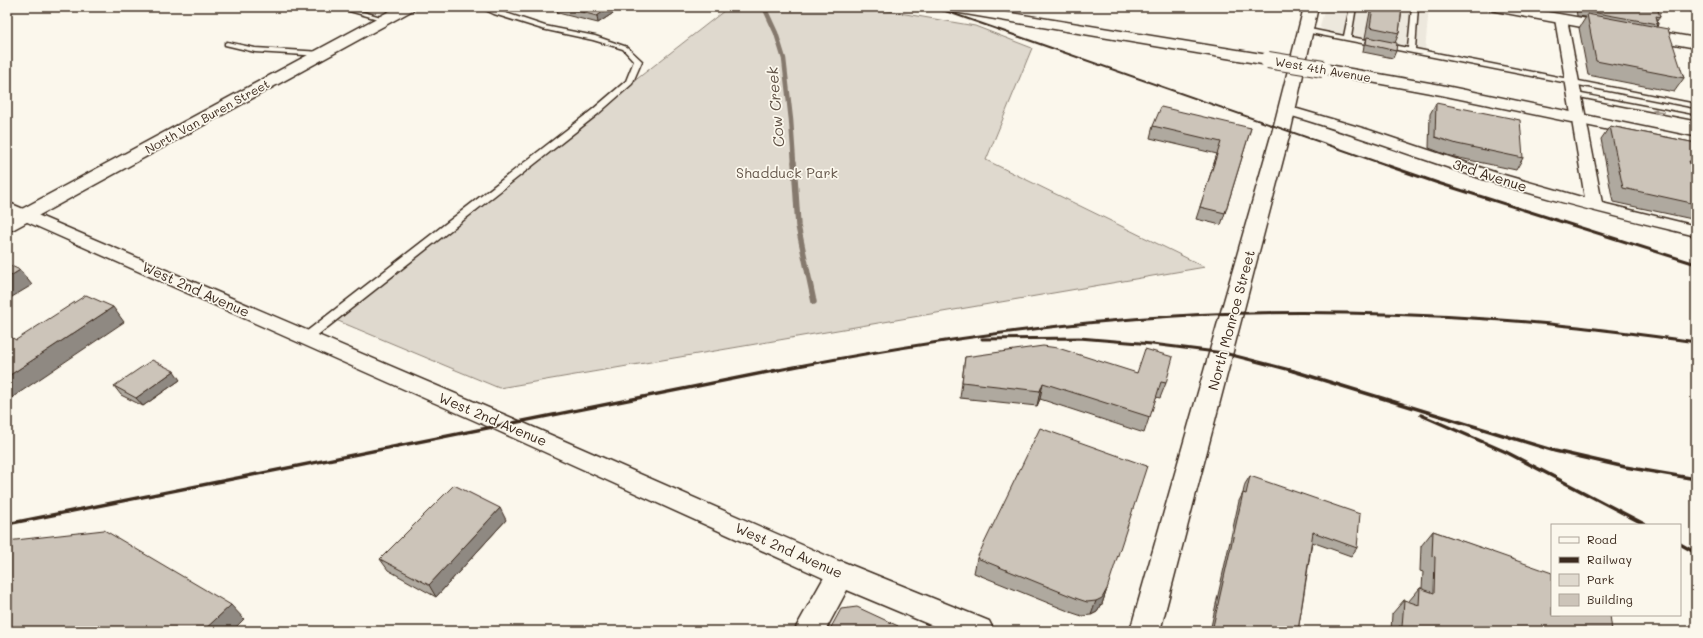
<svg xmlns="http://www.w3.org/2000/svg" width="1703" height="638" viewBox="0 0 1703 638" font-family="Mali,sans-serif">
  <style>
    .built { fill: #ede8dd }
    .green { fill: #dfd9ce; stroke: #8d8276 }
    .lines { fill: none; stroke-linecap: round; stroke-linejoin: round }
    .stream-far1 { stroke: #85796d; stroke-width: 4.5 }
    .stream { stroke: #85796d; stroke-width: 5.5 }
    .service-casing { stroke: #3b2a1e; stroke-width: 3 }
    .minor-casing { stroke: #3b2a1e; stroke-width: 3 }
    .tertiary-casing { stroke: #3b2a1e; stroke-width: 3 }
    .secondary-casing { stroke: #3b2a1e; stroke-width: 3 }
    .service { fill: #fbf7ec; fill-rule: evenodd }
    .minor { fill: #fbf7ec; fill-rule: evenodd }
    .tertiary { fill: #fbf7ec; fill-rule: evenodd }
    .secondary { fill: #fbf7ec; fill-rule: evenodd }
    .rail-far2 { stroke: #3b2a1e; stroke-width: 2 }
    .rail-far1 { stroke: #3b2a1e; stroke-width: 3 }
    .rail { stroke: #3b2a1e; stroke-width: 3.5 }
    .secondary-bridge-casing { stroke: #3b2a1e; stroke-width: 18; stroke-linecap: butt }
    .secondary-bridge { stroke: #fbf7ec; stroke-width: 16 }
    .wall { fill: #afa99f; stroke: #3b2a1e }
    .shaded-wall { fill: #8f8982; stroke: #3b2a1e }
    .building { fill: #ccc4b9; stroke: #3b2a1e }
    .oneway { fill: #9b9085 }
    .labels { text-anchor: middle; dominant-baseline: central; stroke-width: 3.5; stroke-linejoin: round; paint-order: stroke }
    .far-street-label { font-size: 12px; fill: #3b2a1e; stroke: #fbf7ec }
    .park-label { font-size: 14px; fill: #64564a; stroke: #fbf7ec }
    .street-label { font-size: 14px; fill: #3b2a1e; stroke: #fbf7ec }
    .water-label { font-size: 15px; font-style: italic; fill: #605246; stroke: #fbf7ec }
  </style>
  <rect width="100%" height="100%" fill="#fbf7ec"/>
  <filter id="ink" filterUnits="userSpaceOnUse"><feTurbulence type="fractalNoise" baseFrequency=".025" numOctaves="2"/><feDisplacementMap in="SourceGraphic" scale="8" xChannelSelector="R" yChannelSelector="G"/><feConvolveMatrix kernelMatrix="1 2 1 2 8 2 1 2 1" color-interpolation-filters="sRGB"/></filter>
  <g filter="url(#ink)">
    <path class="built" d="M1325 7H1429L1425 51 1323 30 1320 27Z"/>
    <path class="green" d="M729 7H865L975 26 1032 48 986 160 1205 267 499 388 331 318Z"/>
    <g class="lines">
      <path class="stream-far1" d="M764 7 776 33 784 59 791 120 794 163"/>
      <path class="stream" d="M794 162 798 226 814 302"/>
      <defs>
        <g id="service">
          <path d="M335 7H346L388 19 385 21Z"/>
          <path d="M479 7H488L545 26 595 36 627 47 642 61 632 84 598 114 310 341H302L301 338 302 335 592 110 626 81 634 61 623 49 593 40 542 29 494 14Z"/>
          <path d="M1350 7H1356L1351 37 1408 48 1412 7H1418L1415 49 1696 104V108L1305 32 1302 30 1305 28 1344 36Z"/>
          <path d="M227 42 255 48 322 52 326 54 322 56 255 52 225 45V43Z"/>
          <path d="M1571 92 1696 116V120L1574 96 1570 94Z"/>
        </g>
        <g id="minor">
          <path d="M1561 15 1565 16 1567 19 1602 203 1696 226V236C1625 219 1556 202 1486 180 1418 158 1351 133 1282 113L1280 110 1282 107 1287 106 1369 130 1497 173 1585 198 1555 19 1557 16Z"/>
          <path d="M7 202 512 418 850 566 853 574 850 582 841 585 832 582 496 430 7 213Z"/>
        </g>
        <g id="tertiary">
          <path d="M397 7H415L413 10 14 229 7 231V217Z"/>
          <path d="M1304 7H1318L1291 129 1160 631H1130L1273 129Z"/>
          <path d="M1488 7H1519L1696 38V48L1495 11 1490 10Z"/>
          <path d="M841 561 989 621 994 631H945L847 590 825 631H794L831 565Z"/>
        </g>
        <g id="secondary">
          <path d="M941 7H974L1268 55 1274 57 1276 60 1274 63 1268 65 948 11 943 10Z"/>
          <path d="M1323 64 1441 85 1696 138V148L1441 95 1317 72 1315 69 1317 66Z"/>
        </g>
      </defs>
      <use href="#service" class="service-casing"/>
      <use href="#minor" class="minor-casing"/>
      <use href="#tertiary" class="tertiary-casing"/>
      <use href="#secondary" class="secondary-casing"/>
      <use href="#service" class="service"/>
      <use href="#minor" class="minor"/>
      <use href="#tertiary" class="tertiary"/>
      <use href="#secondary" class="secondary"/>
      <path class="rail-far2" d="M934 7 1380 163"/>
      <g class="rail-far1">
        <path d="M1377 162 1438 183 1696 264"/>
        <path d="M982 339 1079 338 1152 344 1224 353 1294 371"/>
        <path d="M773 371C906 345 1039 324 1175 316 1279 310 1383 312 1487 319 1557 323 1627 333 1696 342"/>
      </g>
      <g class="rail">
        <path d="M1290 370 1555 451 1625 467 1696 479"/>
        <path d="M1421 415 1506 452 1646 525"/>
        <path d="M7 524 778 370"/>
        <path d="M1680 544 1696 553"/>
      </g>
      <defs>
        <path id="secondary-bridge" d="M1268 60 1323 69"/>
      </defs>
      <use href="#secondary-bridge" class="secondary-bridge-casing"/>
      <use href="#secondary-bridge" class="secondary-bridge"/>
    </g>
    <g class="wall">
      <path d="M556 7H621V8L598 23 558 13Z"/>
      <path d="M1371 7H1402L1399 33 1395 43 1396 51 1393 58 1363 52 1364 45 1367 39 1365 38Z"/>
      <path d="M1572 7H1657L1660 17 1657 21 1658 24 1657 27 1684 78 1674 92 1588 75 1579 28 1586 17 1577 16 1576 9 1572 8Z"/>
      <path d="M1436 103 1523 158 1516 170 1450 156 1429 148 1430 114Z"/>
      <path d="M1153 126 1251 128 1225 213 1221 225 1196 219 1217 154 1150 138Z"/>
      <path d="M1610 126 1696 143V178H1694L1696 214 1692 219 1613 202 1601 139Z"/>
      <path d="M965 357 1137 373 1166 383 1160 398 1156 397 1144 433 1040 399 1037 406 960 398Z"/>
      <path d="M180 380 143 406 121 395 114 386Z"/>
      <path d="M1250 476 1357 548 1351 556 1312 542 1298 631H1210L1239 501 1243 493 1245 484Z"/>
      <path d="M506 520 436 597 388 570 380 559Z"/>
      <path d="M1433 531 1492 552 1612 631H1391L1392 614 1404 600 1408 602 1420 588H1422L1423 572 1420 571 1421 546Z"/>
      <path d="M977 558 1107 589 1102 604 1097 612 1091 615 1082 616 1073 613 974 573Z"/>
    </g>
    <g class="shaded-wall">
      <path d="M610 7H621V8L598 23 597 16Z"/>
      <path d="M20 270 32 285 7 300V278Z"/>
      <path d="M113 307 124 322 7 401V377Z"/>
      <path d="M174 371 180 380 143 406 136 398Z"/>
      <path d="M1043 383 1040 399 1037 406 1040 391Z"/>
      <path d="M500 508 506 520 436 597 429 585Z"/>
      <path d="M1107 589 1102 604 1097 612 1091 615 1096 601Z"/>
      <path d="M231 605 244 619 232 631H203Z"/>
    </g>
    <g class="building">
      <path d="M562 7H610L597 16Z"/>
      <path d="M1373 7H1402L1399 33 1370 27Z"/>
      <path d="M1580 7H1657L1660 17 1656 16 1658 24 1580 10Z"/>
      <path d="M1587 14 1668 29 1684 78 1596 61Z"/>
      <path d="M1367 37 1397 43 1396 51 1366 44Z"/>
      <path d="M1436 103 1520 120 1523 158 1457 144 1435 137Z"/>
      <path d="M1161 107 1251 128 1225 213 1200 207 1221 142 1153 126Z"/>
      <path d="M1610 126 1696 143V162L1689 161 1696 183V204L1623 188Z"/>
      <path d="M7 264 20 270 7 278Z"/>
      <path d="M86 295 113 307 7 377V335L16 340Z"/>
      <path d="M1043 346 1058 348 1137 373 1145 349 1173 357 1166 383 1161 382 1150 417 1043 383 1040 391 962 382 965 357Z"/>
      <path d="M152 360 174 371 136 398 114 386Z"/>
      <path d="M1040 428 1147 466 1107 589 1102 598 1096 601 1087 602 1078 599 977 558Z"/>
      <path d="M1250 476 1360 514 1357 548 1313 532 1298 631H1212L1243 493 1246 494Z"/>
      <path d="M454 485 500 508 429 585 380 559Z"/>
      <path d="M104 530 231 605 203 631H7V541Z"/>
      <path d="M1433 531 1491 551 1492 552 1552 573V615H1610L1612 631H1399V626L1402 627 1404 600 1419 605 1420 588 1434 593 1435 557 1432 556Z"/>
      <path d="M857 607 898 626 896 631H829L841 609Z"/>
    </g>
    <defs><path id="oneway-solid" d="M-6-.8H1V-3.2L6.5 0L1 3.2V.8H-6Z"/></defs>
    <use class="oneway" href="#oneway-solid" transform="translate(1658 111) rotate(-169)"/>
  </g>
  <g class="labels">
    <g class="far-street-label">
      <text transform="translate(1323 69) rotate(10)">West 4th Avenue</text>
      <text transform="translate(207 116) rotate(-29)">North Van Buren Street</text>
    </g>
    <g class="park-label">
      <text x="787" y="172">Shadduck Park</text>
    </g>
    <g class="street-label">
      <text transform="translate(1490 175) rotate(18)">3rd Avenue</text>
      <text transform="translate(196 289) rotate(24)">West 2nd Avenue</text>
      <text transform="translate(1231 320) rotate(-75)">North Monroe Street</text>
      <text transform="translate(493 419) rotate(23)">West 2nd Avenue</text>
      <text transform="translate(789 550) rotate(24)">West 2nd Avenue</text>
    </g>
    <g class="water-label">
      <text transform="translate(775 107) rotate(-95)">Cow Creek</text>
    </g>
  </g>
  <rect width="1703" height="638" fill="none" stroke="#fbf7ec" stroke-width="24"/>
  <rect x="12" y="12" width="1679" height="614" fill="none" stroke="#3b2a1e" stroke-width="1.5" filter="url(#ink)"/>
  <rect x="1551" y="524" width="130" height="92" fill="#fbf7ec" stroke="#aea59a"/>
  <rect x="1559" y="537" width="20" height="6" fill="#fbf7ec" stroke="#aea59a"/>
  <text x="1587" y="544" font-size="12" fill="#3b2a1e">Road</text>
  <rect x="1559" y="557" width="20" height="6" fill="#3b2a1e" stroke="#aea59a"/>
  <text x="1587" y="564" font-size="12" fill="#3b2a1e">Railway</text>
  <rect x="1559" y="574" width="20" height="12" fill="#dfd9ce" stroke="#aea59a"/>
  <text x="1587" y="584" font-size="12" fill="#3b2a1e">Park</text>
  <rect x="1559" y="594" width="20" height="12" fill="#ccc4b9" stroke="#aea59a"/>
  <text x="1587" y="604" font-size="12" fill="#3b2a1e">Building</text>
</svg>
